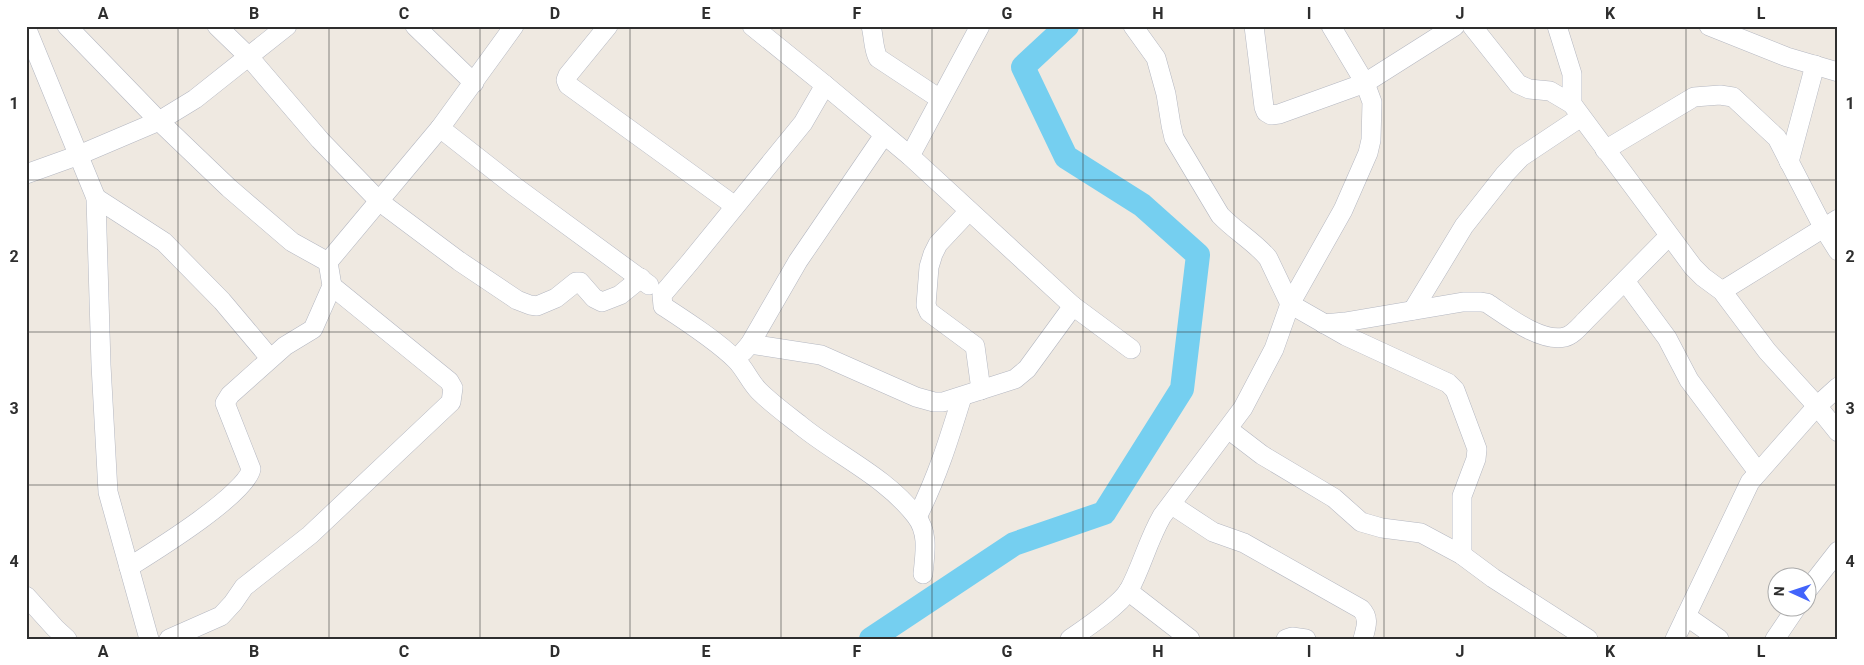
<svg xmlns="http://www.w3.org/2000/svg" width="1864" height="665" viewBox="0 0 1864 665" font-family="Roboto,sans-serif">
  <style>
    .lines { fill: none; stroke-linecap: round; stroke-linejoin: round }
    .river { stroke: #75cff0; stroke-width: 24 }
    .minor-casing { stroke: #b4b7c1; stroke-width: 20 }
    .minor { stroke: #fff; stroke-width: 19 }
    .grid { fill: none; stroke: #2e2e2e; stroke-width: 1; stroke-opacity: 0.55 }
    .neatline { fill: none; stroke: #2e2e2e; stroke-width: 2 }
    .grid-label { font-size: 16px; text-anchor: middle; font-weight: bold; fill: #2e2e2e }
  </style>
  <rect width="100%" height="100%" fill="#efe9e1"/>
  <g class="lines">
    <path class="river" d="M871 639 1014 544 1104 513 1182 389 1198 255 1142 205 1066 157 1023 67 1067 26"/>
    <defs>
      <g id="minor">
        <path d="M67 26 159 121 229 188 292 242 328 262"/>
        <path d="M217 26 249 57 320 140 380 202 459 261 517 300 530 305 537 306 556 298 576 282H580L594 298 602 302 620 295 641 278"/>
        <path d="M415 26 474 83"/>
        <path d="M608 26 568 75 566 80 568 85 735 206"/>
        <path d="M752 26 825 85 910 156 1073 306 1131 349"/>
        <path d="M871 26C874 37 873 48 878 58L940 99"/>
        <path d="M1133 26 1156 58 1166 94 1171 125 1174 138 1220 215C1235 231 1255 242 1268 258L1290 304 1346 336 1448 383 1455 390 1477 449 1476 459 1462 496V555"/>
        <path d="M1254 26 1264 107 1266 112 1271 115 1279 114 1365 83 1455 26"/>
        <path d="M1472 26 1518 84 1529 89 1550 91 1572 104"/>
        <path d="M1557 26 1572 74V104L1693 267 1703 277 1722 291 1767 351 1817 406 1838 432"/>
        <path d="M1709 26 1787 57 1838 72"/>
        <path d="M26 27 96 198 101 365 108 492 149 639"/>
        <path d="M825 85 803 123 690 262 662 295 663 306C686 321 717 341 736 360 745 369 750 382 759 391 771 403 786 414 800 425 838 456 885 476 916 516 929 533 925 553 923 574"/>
        <path d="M440 128 514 186 649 285"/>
        <path d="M1605 150 1694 97 1720 95 1733 97 1777 138 1823 227 1838 251"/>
        <path d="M910 156 980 26"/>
        <path d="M1789 162 1815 65"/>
        <path d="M26 174 79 155 159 121 195 99 287 26"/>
        <path d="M96 198 164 242 222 301 270 358"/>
        <path d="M969 211 938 244 933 254 929 267 926 305 929 312 975 346 981 390"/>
        <path d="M1625 281 1667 338 1689 380 1758 472"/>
        <path d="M1722 291 1838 219"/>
        <path d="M1413 310 1464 226 1505 174 1521 157 1581 117"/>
        <path d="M1324 324 1345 322 1463 302H1481L1487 303C1507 316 1541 343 1565 337 1573 335 1580 326 1586 320L1669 236"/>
        <path d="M750 344 821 355 916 397 934 402H943L1015 379 1027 369 1073 306"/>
        <path d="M743 352 750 344 798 261 884 135"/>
        <path d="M1228 429 1262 455 1334 498 1361 522 1382 528 1421 533 1462 555 1493 578 1588 639"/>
        <path d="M1172 505 1213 532 1244 543 1361 609C1370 618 1366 627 1363 639"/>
        <path d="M917 517C937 478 949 439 962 397"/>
        <path d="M129 567C153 552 247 494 251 469L225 403 230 395 285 346 313 329 332 286 328 262 440 128 514 26"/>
        <path d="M1128 591 1190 639"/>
        <path d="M1806 592 1838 551"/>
        <path d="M26 596 55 628 67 639"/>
        <path d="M1686 616 1719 639"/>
        <path d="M169 639 221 616 233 603 244 587 310 535 451 402 453 388 449 381 332 286"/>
        <path d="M1070 639C1086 628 1119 606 1129 590 1142 566 1148 540 1162 516L1243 408 1274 349 1290 304 1343 210 1368 153 1371 140 1372 102 1365 83 1331 26"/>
        <path d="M1286 639 1292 637 1306 639"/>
        <path d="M1675 639 1750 482 1817 406 1838 387"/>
        <path d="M1775 639 1796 608"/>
      </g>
    </defs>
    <use href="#minor" class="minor-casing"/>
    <use href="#minor" class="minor"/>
  </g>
  <path class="grid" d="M178 26V639M329 26V639M480 26V639M630 26V639M781 26V639M932 26V639M1083 26V639M1234 26V639M1384 26V639M1535 26V639M1686 26V639M26 180H1838M26 332H1838M26 485H1838"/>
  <rect width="1864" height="665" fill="none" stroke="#ffffff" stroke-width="55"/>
  <g transform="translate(1792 592) rotate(273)"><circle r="24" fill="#ffffff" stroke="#ababab"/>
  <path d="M0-4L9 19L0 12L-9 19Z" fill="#4264fb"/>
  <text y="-8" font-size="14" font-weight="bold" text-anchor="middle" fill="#2e2e2e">N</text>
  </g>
  <rect x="28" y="28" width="1808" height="610" class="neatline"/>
  <g class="grid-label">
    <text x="103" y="19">A</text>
    <text x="254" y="19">B</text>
    <text x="404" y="19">C</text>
    <text x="555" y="19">D</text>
    <text x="706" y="19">E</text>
    <text x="857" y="19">F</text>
    <text x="1007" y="19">G</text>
    <text x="1158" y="19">H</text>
    <text x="1309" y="19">I</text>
    <text x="1460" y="19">J</text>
    <text x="1610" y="19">K</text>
    <text x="1761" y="19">L</text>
    <text x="14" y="109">1</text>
    <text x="1850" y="109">1</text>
    <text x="14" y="262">2</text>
    <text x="1850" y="262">2</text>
    <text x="14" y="414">3</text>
    <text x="1850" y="414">3</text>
    <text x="14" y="567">4</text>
    <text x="1850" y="567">4</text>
    <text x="103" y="657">A</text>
    <text x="254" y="657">B</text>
    <text x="404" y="657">C</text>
    <text x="555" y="657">D</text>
    <text x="706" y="657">E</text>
    <text x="857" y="657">F</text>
    <text x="1007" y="657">G</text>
    <text x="1158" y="657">H</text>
    <text x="1309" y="657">I</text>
    <text x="1460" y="657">J</text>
    <text x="1610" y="657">K</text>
    <text x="1761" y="657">L</text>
  </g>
</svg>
